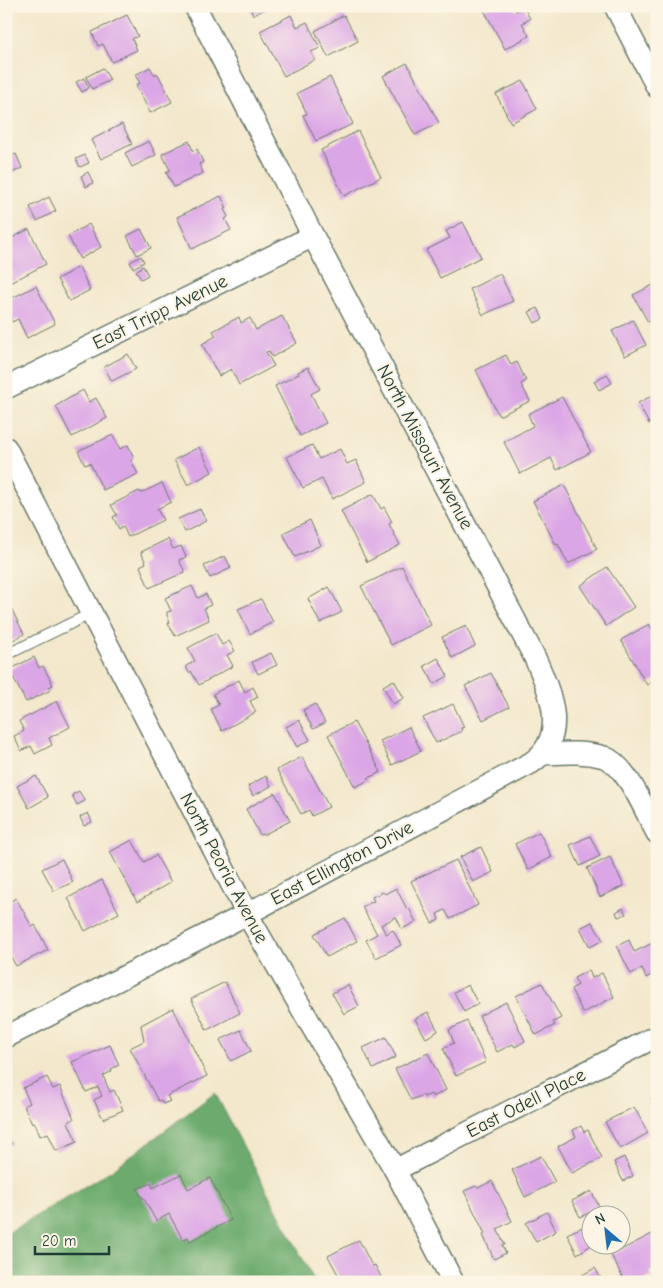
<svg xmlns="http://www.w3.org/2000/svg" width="663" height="1288" viewBox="0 0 663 1288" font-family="'Comic Neue',sans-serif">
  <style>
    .forest { fill: #6cab6d; stroke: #467450 }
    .building { fill: #dba6e6 }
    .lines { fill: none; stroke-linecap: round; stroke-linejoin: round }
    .lane-casing { stroke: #697969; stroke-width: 12 }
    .street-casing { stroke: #697969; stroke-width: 24 }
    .lane { stroke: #fff; stroke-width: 10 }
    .street { stroke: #fff; stroke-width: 21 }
    .labels { text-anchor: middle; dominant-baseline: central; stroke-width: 4.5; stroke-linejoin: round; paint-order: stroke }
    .street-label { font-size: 19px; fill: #1f3d34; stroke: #fcf5e5 }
  </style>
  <rect width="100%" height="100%" fill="#fcf5e5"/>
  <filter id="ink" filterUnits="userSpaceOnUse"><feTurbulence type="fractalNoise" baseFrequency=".02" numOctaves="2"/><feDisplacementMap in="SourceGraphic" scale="10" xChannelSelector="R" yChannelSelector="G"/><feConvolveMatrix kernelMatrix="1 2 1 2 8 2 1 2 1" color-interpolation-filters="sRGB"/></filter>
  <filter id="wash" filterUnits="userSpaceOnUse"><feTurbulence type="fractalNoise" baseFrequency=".0096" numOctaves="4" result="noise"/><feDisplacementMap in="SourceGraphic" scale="20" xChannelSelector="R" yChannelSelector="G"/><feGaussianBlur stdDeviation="1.12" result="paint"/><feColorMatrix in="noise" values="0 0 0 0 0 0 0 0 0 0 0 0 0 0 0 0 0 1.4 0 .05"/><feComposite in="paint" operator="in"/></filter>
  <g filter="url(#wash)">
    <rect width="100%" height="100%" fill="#f3e8cc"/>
    <path class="forest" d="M215 1093 315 1282H6V1234L112 1170Z"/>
    <g id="blocks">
      <g class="building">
        <path d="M249 6H272L253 15Z"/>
        <path d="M491 6H513L516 11 524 7 530 19 522 23 529 36 505 49 484 10Z"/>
        <path d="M127 15 138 36 132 39 137 50 112 62 103 44 98 46 92 32Z"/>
        <path d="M291 15 297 27 307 22 320 48 311 52 315 60 284 76 260 31Z"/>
        <path d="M344 15 358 41 328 57 315 31Z"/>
        <path d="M407 63 439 123 415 135 383 76Z"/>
        <path d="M150 67 154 74H158L172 102 150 113 136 85 140 83 135 75Z"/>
        <path d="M103 68 110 80 92 89 86 77Z"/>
        <path d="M330 77 353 124 316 141 303 115 307 114 297 93Z"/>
        <path d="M84 78 89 88 82 92 76 82Z"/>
        <path d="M523 81 537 109 511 123 496 94Z"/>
        <path d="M122 124 132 144 101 159 91 140Z"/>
        <path d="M358 131 381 177 344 196 321 150Z"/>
        <path d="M149 141 156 155 132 167 125 153Z"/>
        <path d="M189 141 193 151 197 149 203 162 199 164 203 173 174 187 166 172 170 170 162 154Z"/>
        <path d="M16 154 22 168 6 176V159Z"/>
        <path d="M85 155 89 163 80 167 76 159Z"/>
        <path d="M88 172 93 183 86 187 81 176Z"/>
        <path d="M221 196 227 208 224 209 228 217 225 219 231 230 192 249 177 217Z"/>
        <path d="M49 197 56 211 37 221 30 207Z"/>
        <path d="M463 222 481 257 440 278 426 250 450 238 446 231Z"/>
        <path d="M89 224 101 247 80 259 68 236Z"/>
        <path d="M29 229 46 264 6 285V241Z"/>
        <path d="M141 229 151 248 137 255 127 236Z"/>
        <path d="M141 256 144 262 133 268 130 262Z"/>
        <path d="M143 266 148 275 141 279 136 271Z"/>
        <path d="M79 267 90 290 69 301 57 279Z"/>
        <path d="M500 274 513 301 483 315 470 289Z"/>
        <path d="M657 283V318L648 322 633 295Z"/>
        <path d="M36 286 55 324 27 338 18 319 12 322 6 309V301Z"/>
        <path d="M538 308 543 319 535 323 529 312Z"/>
        <path d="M282 316 297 343 272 357 269 351 266 352 274 366 239 385 231 369 219 376 202 344 216 336 213 331 239 317 241 323 250 318 256 330Z"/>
        <path d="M633 320 646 345 625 356 612 331Z"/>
        <path d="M128 354 136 369 112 381 104 367Z"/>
        <path d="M506 355 511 365 517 362 526 381 521 384 530 401 499 416 476 370Z"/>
        <path d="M308 367 320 389 311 394 326 423 300 436 275 386 299 374 298 372Z"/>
        <path d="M607 374 612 383 599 390 594 381Z"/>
        <path d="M83 390 89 402 96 398 107 418 72 437 56 406Z"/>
        <path d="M657 393V420L649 424 638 403Z"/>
        <path d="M562 397 591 452 557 470 551 458 520 474 504 442 533 426 528 414Z"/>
        <path d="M113 435 120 449 128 445 134 458 131 460 138 474 103 490 90 463 85 465 78 451Z"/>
        <path d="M312 445 319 459 340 449 347 464 356 460 366 482 332 499 322 479 303 488 287 457Z"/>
        <path d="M199 447 212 472 188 485 174 460Z"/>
        <path d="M162 483 171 502 157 509 163 520 128 537 123 526 119 529 113 517 117 515 111 505 139 491 141 493Z"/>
        <path d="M564 485 597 549 568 564 558 544 556 545 533 501Z"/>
        <path d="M373 494 381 509 384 507 392 522 389 524 400 545 367 562 341 511Z"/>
        <path d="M200 509 206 521 185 532 178 519Z"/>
        <path d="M310 520 321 545 295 557 283 533Z"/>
        <path d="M168 539 173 549 181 546 186 557 179 560 185 572 149 588 140 566 146 563 141 552Z"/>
        <path d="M225 556 231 568 210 578 204 566Z"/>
        <path d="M402 566 431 625 391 645 361 586Z"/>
        <path d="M607 567 634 607 606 626 580 586Z"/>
        <path d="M192 586 198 598 206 594 211 605 204 608 209 620 175 636 168 623 170 622 167 615V612L171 611 165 598Z"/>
        <path d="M329 587 342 612 320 623 308 599Z"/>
        <path d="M261 599 273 622 250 634 238 609Z"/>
        <path d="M9 604 24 634 6 644V606Z"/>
        <path d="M649 624 657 637V679L647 685 621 640Z"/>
        <path d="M466 626 475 646 452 658 442 637Z"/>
        <path d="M216 633 222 645 229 641 235 651 227 655 233 666 199 685 191 671 189 673 186 666 195 661 188 648Z"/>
        <path d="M271 653 277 665 258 674 252 662Z"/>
        <path d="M34 657 39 668 43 666 53 685 49 687 51 690 26 702 9 670Z"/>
        <path d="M438 658 448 676 434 684 424 666Z"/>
        <path d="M491 673 509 707 483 720 465 686Z"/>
        <path d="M239 680 245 692 253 687 258 697 250 701 256 712 222 731 211 709 219 705 213 694Z"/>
        <path d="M394 680 404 698 393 704 383 686Z"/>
        <path d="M57 701 70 727 49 738 52 745 35 754 31 746 21 751 14 736 24 731 19 721Z"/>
        <path d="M315 704 325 723 313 729 303 710Z"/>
        <path d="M453 704 464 727 461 728 462 731 436 743 423 718Z"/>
        <path d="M299 720 310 740 297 747 286 727Z"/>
        <path d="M354 722 381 772 368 778 369 780 355 787 328 735Z"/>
        <path d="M409 727 421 751 392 765 380 741Z"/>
        <path d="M302 757 329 807 312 816 309 810 301 814 277 770Z"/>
        <path d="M36 776 48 797 29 808 17 786Z"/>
        <path d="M266 776 271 786 253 796 248 786Z"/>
        <path d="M79 791 85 801 77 805 72 795Z"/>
        <path d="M275 793 290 821 263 835V834L260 835 246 809Z"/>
        <path d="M88 813 92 822 84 826 80 817Z"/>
        <path d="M539 832 552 857 528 870 515 844Z"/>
        <path d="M590 836 600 856 580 866 570 845Z"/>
        <path d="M132 840 144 862 156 855 171 882 137 902 110 852Z"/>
        <path d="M481 847 493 872 473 882 460 857Z"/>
        <path d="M610 857 624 886 600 897 587 868Z"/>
        <path d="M62 859 73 882 54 891 42 869Z"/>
        <path d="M456 860 478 905 450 919 445 910 437 914 439 920 432 923 411 881Z"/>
        <path d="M102 880 119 913 85 931 68 898Z"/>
        <path d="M396 888 407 909 409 908 416 922 402 929 396 917 381 925 386 934 393 930 401 945 376 958 366 940 377 934 362 907 374 901 372 897 383 892 385 894Z"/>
        <path d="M16 898 32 927 35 925 48 950 16 966 6 948V904Z"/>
        <path d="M623 908 626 914 618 917 616 912Z"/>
        <path d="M345 918 357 941 327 957 314 934Z"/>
        <path d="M592 922 603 940 590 947 580 928Z"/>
        <path d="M629 940 634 952 657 941V977L655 973 646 978 642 968 631 974 617 946Z"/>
        <path d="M589 970 592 978 602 973 614 997 583 1013 571 989 578 985 574 978Z"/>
        <path d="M225 982 240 1013 207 1030 191 999Z"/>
        <path d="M542 983 561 1018 553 1022 555 1025 536 1035 516 996Z"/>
        <path d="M348 985 359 1006 344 1014 332 993Z"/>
        <path d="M468 985 478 1004 464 1012 454 992Z"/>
        <path d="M506 1002 525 1041 515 1047 513 1044 497 1052 479 1016Z"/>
        <path d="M173 1008 207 1076 167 1096 170 1101 163 1104 161 1100 158 1101 130 1048 144 1041 141 1025Z"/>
        <path d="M428 1012 438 1031 426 1038 415 1019Z"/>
        <path d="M467 1021 486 1062 456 1076 443 1048 454 1043 449 1030Z"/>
        <path d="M241 1030 251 1051 231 1061 220 1040Z"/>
        <path d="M386 1037 396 1057 373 1069 363 1048Z"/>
        <path d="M110 1045 119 1065 111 1069 112 1071 103 1076 110 1092 114 1090 123 1110 103 1119 94 1100 102 1096 98 1087 86 1092 72 1062Z"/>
        <path d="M428 1053 446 1090 433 1097 431 1094 424 1097 423 1095 411 1100 395 1069Z"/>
        <path d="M47 1077 53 1089 60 1086 74 1119 68 1122 77 1142 56 1151 48 1133 40 1136 35 1123 32 1124 24 1106 30 1103 23 1088Z"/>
        <path d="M657 1095V1110L651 1098Z"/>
        <path d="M634 1107 648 1133 620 1149 605 1122Z"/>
        <path d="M581 1126 584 1132 588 1130 602 1158 572 1173 558 1146 576 1137 573 1130Z"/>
        <path d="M6 1133 12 1144 6 1147Z"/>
        <path d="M541 1156 555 1182 525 1197 512 1170Z"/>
        <path d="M624 1157 633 1176 623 1181 614 1162Z"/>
        <path d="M181 1174 188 1189 210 1178 231 1220 190 1241 188 1237 183 1240 169 1214 156 1221 143 1197 142 1198 137 1189 151 1183 153 1188Z"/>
        <path d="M492 1181 512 1221 497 1229 505 1245H502L506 1253 494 1259 483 1235 485 1234 464 1191 476 1186 478 1188Z"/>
        <path d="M591 1191 600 1208 580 1217 572 1201Z"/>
        <path d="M547 1212 556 1231 536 1242 526 1223Z"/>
        <path d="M587 1225 590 1233V1246L577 1254 567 1234Z"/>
        <path d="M654 1233 657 1238V1255L653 1257 657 1265V1268L649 1272 651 1276 639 1282H625L611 1255Z"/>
        <path d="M359 1240 372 1266 375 1265 381 1277 379 1278 381 1282H342L328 1256Z"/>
        <path d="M595 1268 603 1282H570Z"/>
      </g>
    </g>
  </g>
  <g filter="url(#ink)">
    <use href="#blocks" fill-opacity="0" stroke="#697969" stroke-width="1"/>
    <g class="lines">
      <defs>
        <path id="lane" d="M6 655 92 613"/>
        <g id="street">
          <path d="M615 6 657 87"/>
          <path d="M6 388 313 236"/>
          <path d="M6 448 247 914 395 1170 453 1282"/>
          <path d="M542 754C563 753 584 751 604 757 627 765 646 813 657 833"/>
          <path d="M6 1037 247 914 531 763C570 737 550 690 534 656L313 236 195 6"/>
          <path d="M395 1170 657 1036"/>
        </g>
      </defs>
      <use href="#lane" class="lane-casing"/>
      <use href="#street" class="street-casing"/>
      <use href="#lane" class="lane"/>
      <use href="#street" class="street"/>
    </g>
  </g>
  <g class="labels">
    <g class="street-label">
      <text transform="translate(160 312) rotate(-26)">East Tripp Avenue</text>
      <text transform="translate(425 447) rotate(62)">North Missouri Avenue</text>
      <text transform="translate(342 863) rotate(-28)">East Ellington Drive</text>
      <text transform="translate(224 868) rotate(62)">North Peoria Avenue</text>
      <text transform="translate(526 1103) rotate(-27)">East Odell Place</text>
    </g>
  </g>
  <rect width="663" height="1288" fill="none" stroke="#fcf5e5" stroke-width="25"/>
  <g transform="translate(606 1230) rotate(332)"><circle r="24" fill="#fcf5e5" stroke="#a4ab9e"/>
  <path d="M0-4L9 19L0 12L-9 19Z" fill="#1f6fb2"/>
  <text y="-8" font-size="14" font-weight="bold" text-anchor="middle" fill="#1f3d34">N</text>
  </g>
  <path d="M35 1246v8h74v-8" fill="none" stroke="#1f3d34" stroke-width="2.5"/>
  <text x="42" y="1246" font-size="15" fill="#1f3d34" stroke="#fcf5e5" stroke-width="4" paint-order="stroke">20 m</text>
</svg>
